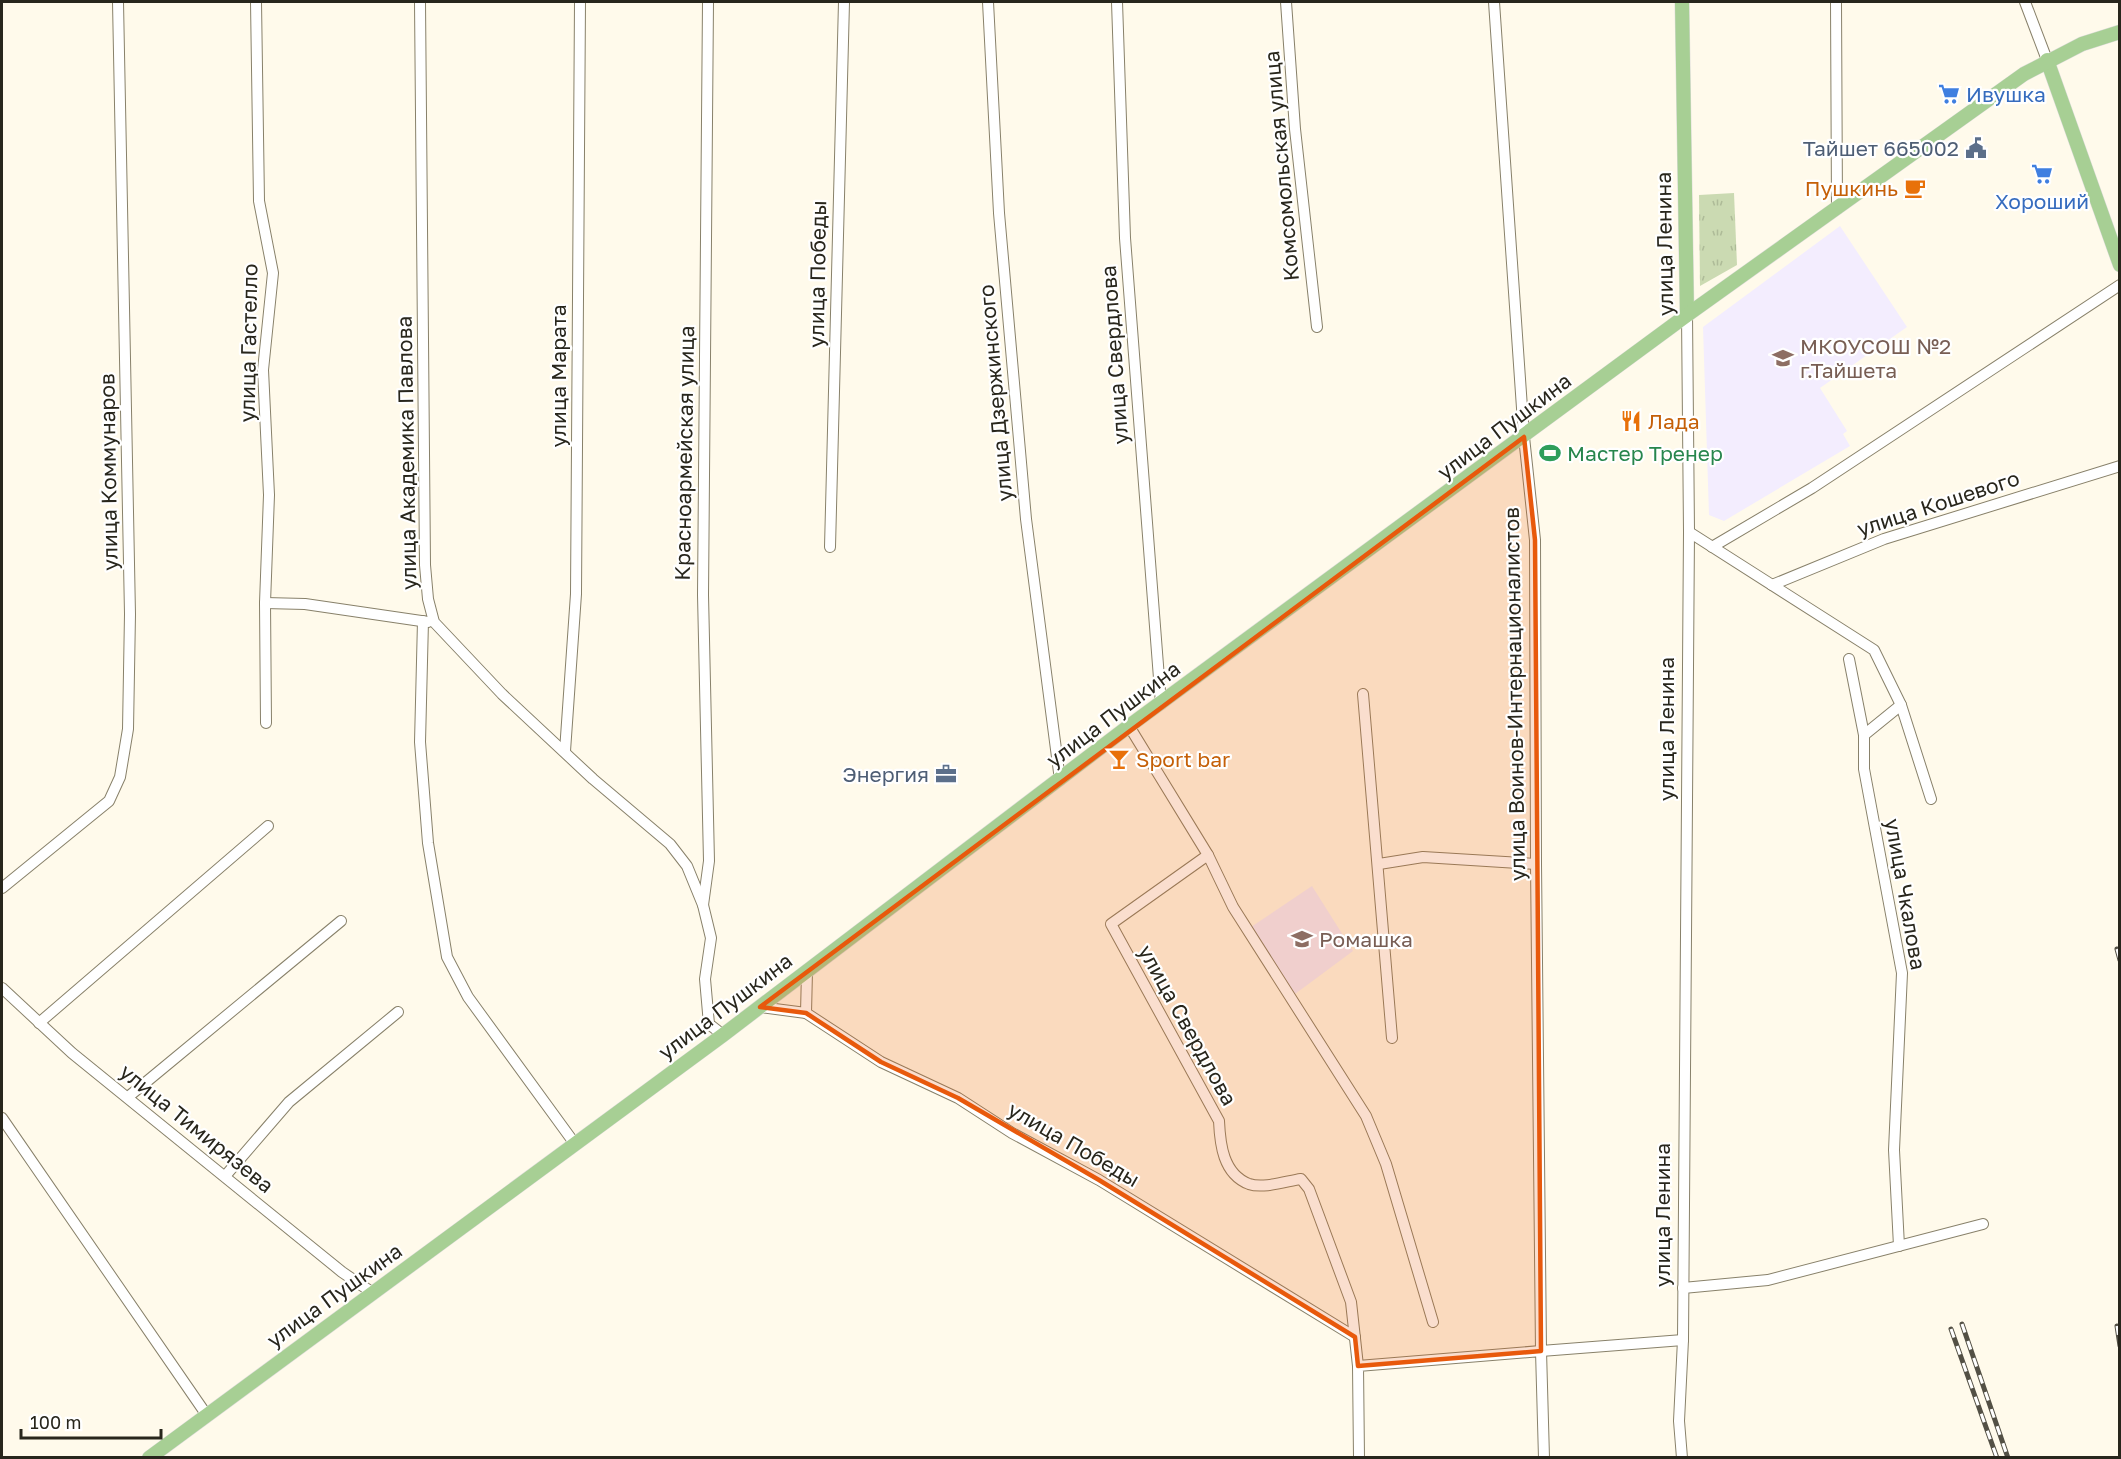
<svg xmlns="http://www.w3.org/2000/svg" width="2121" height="1459" viewBox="0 0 2121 1459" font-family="'Golos Text',sans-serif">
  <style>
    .education { fill: #f3edfe }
    .grass { fill: url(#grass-tufts) }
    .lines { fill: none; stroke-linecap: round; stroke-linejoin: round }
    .minor-casing { stroke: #88816a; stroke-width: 12 }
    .major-casing { stroke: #dddcdb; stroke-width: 15 }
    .minor { stroke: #fff; stroke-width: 10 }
    .major { stroke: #a7cf94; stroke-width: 14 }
    .rail-casing { stroke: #535045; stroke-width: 5 }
    .rail { stroke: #fff; stroke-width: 3; stroke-dasharray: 9; stroke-linecap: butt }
    .marked { fill: #e8590c; fill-opacity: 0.2; stroke: #e8590c; stroke-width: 4.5; stroke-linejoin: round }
    .labels { text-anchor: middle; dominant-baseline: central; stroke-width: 4.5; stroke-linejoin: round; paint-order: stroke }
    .shop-label { font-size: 21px; fill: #366cbe; stroke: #fff; text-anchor: start }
    .service-label { font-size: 21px; fill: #4e5e75; stroke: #fff; text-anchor: end }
    .street-label { font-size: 21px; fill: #28261c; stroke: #fff }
    .food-label { font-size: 21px; fill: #c56008; stroke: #fff; text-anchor: start }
    .education-label { font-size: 21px; fill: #785e54; stroke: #fff; text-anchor: start }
    .leisure-label { font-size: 21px; fill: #27864d; stroke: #fff; text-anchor: start }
  </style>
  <defs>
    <pattern id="grass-tufts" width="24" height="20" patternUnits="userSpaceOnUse" patternTransform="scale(1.5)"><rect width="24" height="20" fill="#cbdab2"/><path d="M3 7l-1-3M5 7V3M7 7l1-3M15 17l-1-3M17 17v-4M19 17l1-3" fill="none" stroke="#aebb98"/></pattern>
  </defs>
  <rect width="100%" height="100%" fill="#fffaeb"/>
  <g class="education">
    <path d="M1840 226 1907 327 1820 388 1847 431 1843 434 1850 446 1724 521 1709 515 1703 327Z"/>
    <path d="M1312 886 1353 951 1295 994 1251 927Z"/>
  </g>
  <path class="grass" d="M1734 193 1737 265 1700 286 1699 195Z"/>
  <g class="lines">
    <defs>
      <g id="minor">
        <path d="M256 2 259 201 273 273 263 370 269 495 265 603 266 723"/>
        <path d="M420 2 425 565 428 599 434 622 502 694 593 779 670 844 687 866 703 905 711 938 705 979 709 1024 723 1035"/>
        <path d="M988 2 999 213 1026 519 1060 780"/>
        <path d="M1117 2 1125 238 1161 704"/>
        <path d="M1286 2 1295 129 1317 327"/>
        <path d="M1494 2 1524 437 1535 540 1536 864 1541 1351 1683 1340"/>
        <path d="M1836 2 1837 209"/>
        <path d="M2025 2 2047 60"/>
        <path d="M1689 532 1874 650 1901 705 1931 799"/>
        <path d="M830 547 844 2"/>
        <path d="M1712 547 1812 488 2120 285"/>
        <path d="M1772 585 1884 539 2120 466"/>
        <path d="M265 603 305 604 428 622"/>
        <path d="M423 621 420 742 428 843 447 957 468 997 575 1144"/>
        <path d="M1849 659 1864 735V769L1902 973 1894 1150 1899 1246"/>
        <path d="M1363 694 1392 1038"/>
        <path d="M1129 726 1208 855 1233 907 1366 1116 1386 1164 1433 1322"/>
        <path d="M1864 735 1901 705"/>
        <path d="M565 751 576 594 580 2"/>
        <path d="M1208 855 1111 924 1219 1121C1220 1144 1223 1174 1249 1184 1263 1189 1287 1181 1301 1179L1309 1189 1351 1302 1358 1366"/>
        <path d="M1379 864 1423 857 1536 864"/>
        <path d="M2 888 109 801 120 777 128 729 130 614 118 2"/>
        <path d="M703 905 709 861 703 595 708 2"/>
        <path d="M807 971 806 1013 881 1062 958 1098 1012 1133 1099 1180 1355 1337"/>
        <path d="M2 988 72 1053 342 1272 373 1293"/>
        <path d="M760 1007 806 1013"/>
        <path d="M39 1023 268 826"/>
        <path d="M128 1097 341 921"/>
        <path d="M2 1118 206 1414"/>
        <path d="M226 1175 289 1102 398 1012"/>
        <path d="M1683 1288 1768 1280 1983 1224"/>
        <path d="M1359 1458 1358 1366 1541 1351 1544 1458"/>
        <path d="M1682 1458 1679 1421 1683 1340 1689 532 1687 315"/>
      </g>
      <g id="major">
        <path d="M1682 2 1687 315"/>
        <path d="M2047 60 2120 265"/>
        <path d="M149 1458 723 1035 1129 726 1687 315 2024 74 2082 44 2120 32"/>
      </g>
    </defs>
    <use href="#minor" class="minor-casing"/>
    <use href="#major" class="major-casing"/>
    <use href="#minor" class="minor"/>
    <use href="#major" class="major"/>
    <defs>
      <g id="rail">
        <path d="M2117 949 2120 960"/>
        <path d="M1962 1324 2008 1458"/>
        <path d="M2117 1326 2120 1346"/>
        <path d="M1951 1329 1997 1458"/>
      </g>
    </defs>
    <use href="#rail" class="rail-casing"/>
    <use href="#rail" class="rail"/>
  </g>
  <path class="marked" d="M1524 437 1535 540 1541 1351 1358 1366 1355 1337 1099 1180 958 1098 881 1062 806 1013 760 1007Z"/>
  <defs>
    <symbol id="supermarket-bare" viewBox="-9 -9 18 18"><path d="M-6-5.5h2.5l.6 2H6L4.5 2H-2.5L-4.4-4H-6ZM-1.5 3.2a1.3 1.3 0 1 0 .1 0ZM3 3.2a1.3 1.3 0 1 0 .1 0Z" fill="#3f7fe0" stroke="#fff" stroke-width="2.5" paint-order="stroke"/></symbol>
    <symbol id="civic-bare" viewBox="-9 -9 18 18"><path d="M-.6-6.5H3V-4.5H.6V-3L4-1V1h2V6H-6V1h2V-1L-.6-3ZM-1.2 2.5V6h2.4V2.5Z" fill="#5c6f8a" stroke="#fff" stroke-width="2.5" paint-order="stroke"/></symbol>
    <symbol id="cafe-bare" viewBox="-9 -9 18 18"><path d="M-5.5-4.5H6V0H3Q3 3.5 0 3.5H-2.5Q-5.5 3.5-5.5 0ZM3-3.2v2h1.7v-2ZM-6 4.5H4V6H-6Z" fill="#e8710a" stroke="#fff" stroke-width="2.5" paint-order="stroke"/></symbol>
    <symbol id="school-bare" viewBox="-9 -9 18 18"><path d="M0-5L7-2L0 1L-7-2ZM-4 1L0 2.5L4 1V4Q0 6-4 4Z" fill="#8d6e63" stroke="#fff" stroke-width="2.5" paint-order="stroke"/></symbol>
    <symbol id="restaurant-bare" viewBox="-9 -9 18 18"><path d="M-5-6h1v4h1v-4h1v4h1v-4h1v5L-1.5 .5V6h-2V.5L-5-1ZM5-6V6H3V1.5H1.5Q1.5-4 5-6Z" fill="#e8710a" stroke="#fff" stroke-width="2.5" paint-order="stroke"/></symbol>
    <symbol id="stadium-bare" viewBox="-9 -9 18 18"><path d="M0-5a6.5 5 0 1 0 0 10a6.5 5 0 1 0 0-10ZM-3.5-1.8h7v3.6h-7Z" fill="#2e9e5b" stroke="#fff" stroke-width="2.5" paint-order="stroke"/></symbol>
    <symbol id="bar-bare" viewBox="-9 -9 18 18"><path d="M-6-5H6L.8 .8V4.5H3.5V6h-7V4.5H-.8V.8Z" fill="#e8710a" stroke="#fff" stroke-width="2.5" paint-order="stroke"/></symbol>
    <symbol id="office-bare" viewBox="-9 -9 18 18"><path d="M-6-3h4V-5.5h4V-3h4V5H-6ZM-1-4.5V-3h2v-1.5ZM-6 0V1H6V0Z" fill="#5c6f8a" stroke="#fff" stroke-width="2.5" paint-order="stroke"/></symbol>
  </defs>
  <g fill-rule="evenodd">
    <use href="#supermarket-bare" x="1934" y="79" width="30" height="30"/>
    <use href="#civic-bare" x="1961" y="133" width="30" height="30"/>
    <use href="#supermarket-bare" x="2027" y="159" width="30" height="30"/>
    <use href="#cafe-bare" x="1900" y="173" width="30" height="30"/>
    <use href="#school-bare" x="1768" y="343" width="30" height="30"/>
    <use href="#restaurant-bare" x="1616" y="406" width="30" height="30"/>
    <use href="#stadium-bare" x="1535" y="438" width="30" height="30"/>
    <use href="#bar-bare" x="1104" y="744" width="30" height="30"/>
    <use href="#office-bare" x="931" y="759" width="30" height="30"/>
    <use href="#school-bare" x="1287" y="924" width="30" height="30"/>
  </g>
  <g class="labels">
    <g class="shop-label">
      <text x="1966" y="94">Ивушка</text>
      <text x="2042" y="201" text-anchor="middle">Хороший</text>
    </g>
    <g class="service-label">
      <text x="1959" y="148">Тайшет 665002</text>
      <text x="929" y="774">Энергия</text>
    </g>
    <g class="street-label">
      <text transform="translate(1281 166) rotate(-95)">Комсомольская улица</text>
      <text transform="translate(1664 244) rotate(-91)">улица Ленина</text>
      <text transform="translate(817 274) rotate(-89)">улица Победы</text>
      <text transform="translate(248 343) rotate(-89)">улица Гастелло</text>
      <text transform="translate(1114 355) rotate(-94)">улица Свердлова</text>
      <text transform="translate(558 376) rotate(-90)">улица Марата</text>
      <text transform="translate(995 393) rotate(-95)">улица Дзержинского</text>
      <text transform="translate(1504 426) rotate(-37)">улица Пушкина</text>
      <text transform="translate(406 453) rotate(-91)">улица Академика Павлова</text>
      <text transform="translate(684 453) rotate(-89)">Красноармейская улица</text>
      <text transform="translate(108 472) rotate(-91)">улица Коммунаров</text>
      <text transform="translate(1938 503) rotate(-18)">улица Кошевого</text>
      <text transform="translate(1514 694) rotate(-91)">улица Воинов-Интернационалистов</text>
      <text transform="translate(1113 714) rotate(-37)">улица Пушкина</text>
      <text transform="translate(1666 729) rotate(-90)">улица Ленина</text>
      <text transform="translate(1906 894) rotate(80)">улица Чкалова</text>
      <text transform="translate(725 1006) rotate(-37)">улица Пушкина</text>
      <text transform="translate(1188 1025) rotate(61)">улица Свердлова</text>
      <text transform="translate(197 1128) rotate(39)">улица Тимирязева</text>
      <text transform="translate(1074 1144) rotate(30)">улица Победы</text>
      <text transform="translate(1662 1215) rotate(-90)">улица Ленина</text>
      <text transform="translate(334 1295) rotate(-36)">улица Пушкина</text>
    </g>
    <g class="food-label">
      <text x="1898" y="188" text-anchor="end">Пушкинь</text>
      <text x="1648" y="421">Лада</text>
      <text x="1136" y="759">Sport bar</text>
    </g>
    <g class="education-label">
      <text x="1800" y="346">МКОУСОШ №2<tspan x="1800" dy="24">г.Тайшета</tspan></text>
      <text x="1319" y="939">Ромашка</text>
    </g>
    <g class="leisure-label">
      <text x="1567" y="453">Мастер Тренер</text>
    </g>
  </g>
  <rect width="2121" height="1459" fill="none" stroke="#28261c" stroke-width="6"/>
  <path d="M21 1429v9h140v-9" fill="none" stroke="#28261c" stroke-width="3"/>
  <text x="30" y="1429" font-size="18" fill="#28261c" stroke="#ffffff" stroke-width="4.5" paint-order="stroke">100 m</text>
</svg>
